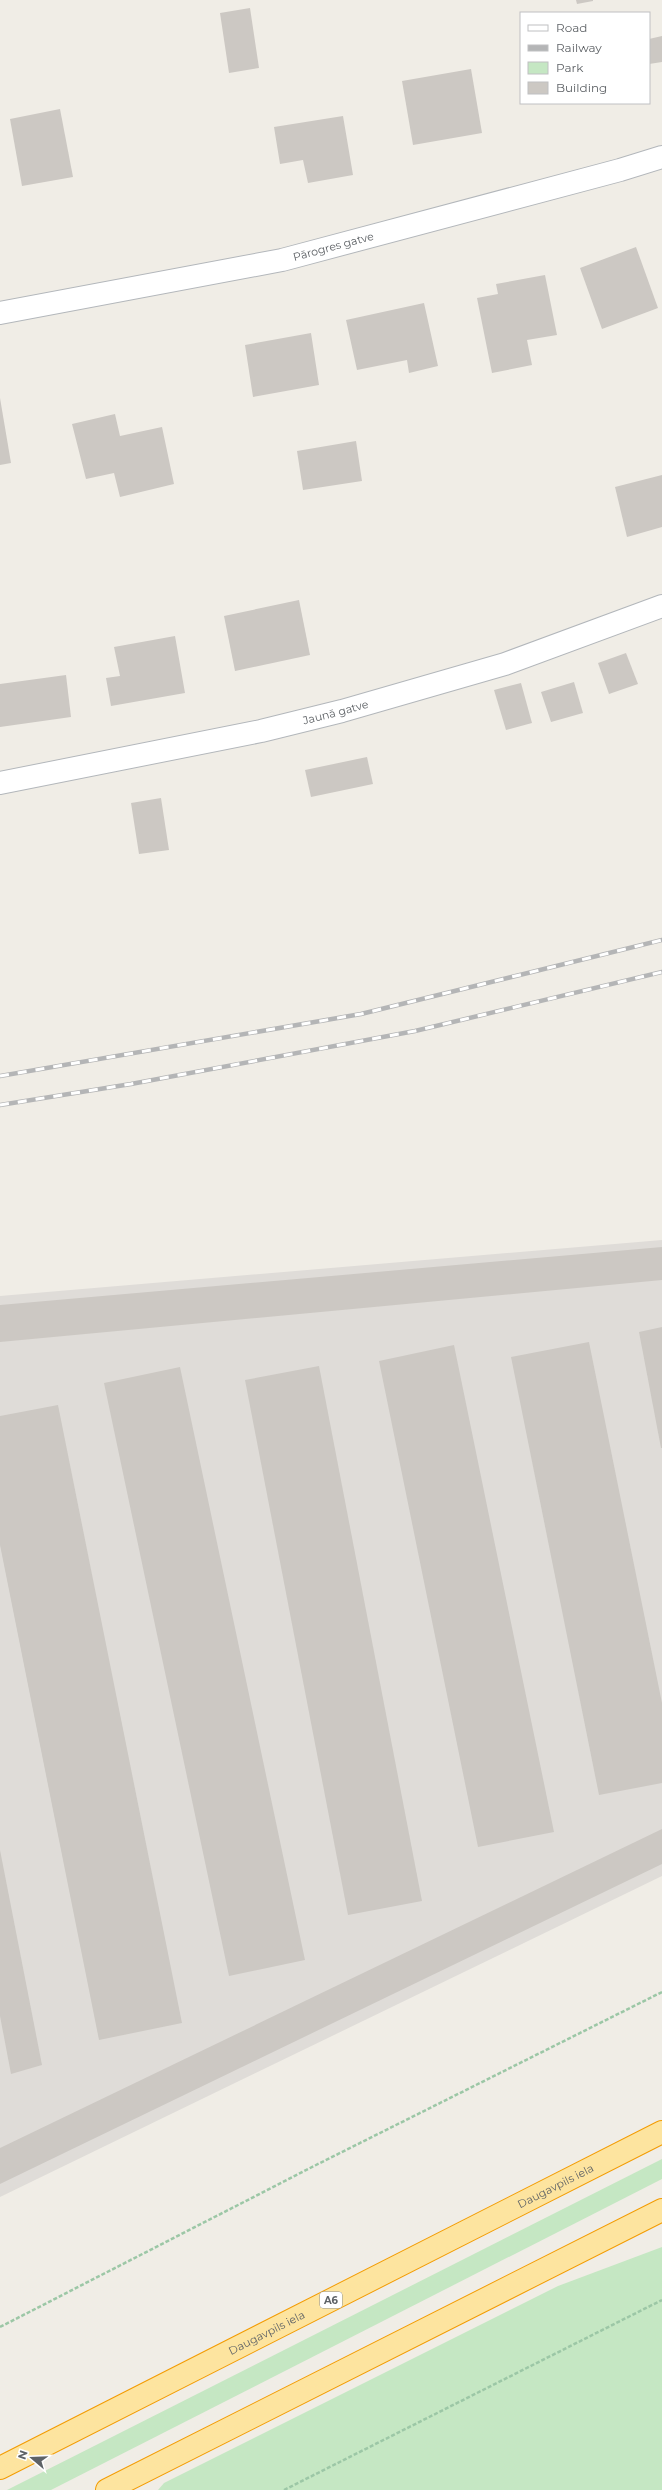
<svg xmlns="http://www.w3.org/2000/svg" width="662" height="2490" viewBox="0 0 662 2490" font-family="Montserrat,sans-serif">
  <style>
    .industrial { fill: #dfdcd8 }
    .green { fill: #c5e7c3 }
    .building { fill: #ccc8c3 }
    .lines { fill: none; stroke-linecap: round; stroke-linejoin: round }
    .minor-casing { stroke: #b3b7bb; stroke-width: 24 }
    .trunk-casing { stroke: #f39c03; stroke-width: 24 }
    .path { stroke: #9cc7a6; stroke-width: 2.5; stroke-dasharray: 4 2; stroke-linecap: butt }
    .minor { stroke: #fff; stroke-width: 22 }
    .trunk { stroke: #fde49f; stroke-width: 22 }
    .rail-casing { stroke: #b4b5b6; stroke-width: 4.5 }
    .rail { stroke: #fff; stroke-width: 3; stroke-dasharray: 9; stroke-linecap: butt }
    .labels { text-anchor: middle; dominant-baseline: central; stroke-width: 3.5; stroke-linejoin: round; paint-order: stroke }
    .shield { fill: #fff; stroke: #8e9194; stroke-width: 1 }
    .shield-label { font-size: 10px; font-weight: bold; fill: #5e6266 }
    .street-label { font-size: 11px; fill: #5e6266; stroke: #fff }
  </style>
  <rect width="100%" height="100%" fill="#f0ede6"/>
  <path class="industrial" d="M662 1240V1876L0 2197V1296Z"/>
  <g class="green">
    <path d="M662 2159V2179L51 2490H7Z"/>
    <path d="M662 2247V2490H158L164 2483 558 2286Z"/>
  </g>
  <g class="building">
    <path d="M576 0H593V1L577 4Z"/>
    <path d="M250 8 259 68 229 73 220 13Z"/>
    <path d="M662 36V62L649 64V39Z"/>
    <path d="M471 69 482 133 413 145 402 81Z"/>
    <path d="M60 109 73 177 22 186 10 119Z"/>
    <path d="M343 116 353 175 308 183 303 160 280 164 274 127Z"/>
    <path d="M636 247 658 308 602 329 580 268Z"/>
    <path d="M545 275 557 335 527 340 532 365 492 373 477 298 498 294 496 284Z"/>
    <path d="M424 303 438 366 409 373 407 360 357 370 346 320Z"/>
    <path d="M311 333 319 385 253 397 245 345Z"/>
    <path d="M0 398 11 463 0 465Z"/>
    <path d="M115 414 120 436 162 427 174 484 120 497 114 473 86 479 72 424Z"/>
    <path d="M356 441 362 481 303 490 297 451Z"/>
    <path d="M662 475V527L627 537 615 487Z"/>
    <path d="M299 600 310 655 235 671 224 616Z"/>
    <path d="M175 636 185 693 111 706 106 678 120 676 114 647Z"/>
    <path d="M626 653 638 684 609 694 598 663Z"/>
    <path d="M66 675 71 717 0 727V684Z"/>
    <path d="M574 682 583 713 551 722 541 692Z"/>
    <path d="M521 683 532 723 506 730 494 690Z"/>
    <path d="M367 757 373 784 311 797 305 770Z"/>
    <path d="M161 798 169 850 139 854 131 803Z"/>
    <path d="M662 1247V1280L0 1342V1305Z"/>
    <path d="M662 1327V1448H661L639 1332Z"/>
    <path d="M589 1342 662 1703V1783L599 1795 511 1357Z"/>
    <path d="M454 1345 554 1832 478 1847 379 1361Z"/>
    <path d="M319 1366 422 1901 348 1915 245 1380Z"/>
    <path d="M180 1367 305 1960 229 1976 104 1383Z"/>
    <path d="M58 1405 182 2023 99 2040 0 1545V1416Z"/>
    <path d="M662 1829V1864L0 2184V2148Z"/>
    <path d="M0 1850 42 2065 11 2074 0 2016Z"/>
  </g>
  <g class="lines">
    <defs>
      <g id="minor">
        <path id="s1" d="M0 313 282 260 620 170 662 157"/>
        <path id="s2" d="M0 783 261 731 342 711 505 664 662 606"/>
      </g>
      <g id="trunk">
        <path id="s3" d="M0 2468 662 2132"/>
        <path d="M107 2490 662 2210"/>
      </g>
    </defs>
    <use href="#minor" class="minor-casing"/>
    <use href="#trunk" class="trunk-casing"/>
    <g class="path">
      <path d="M0 2327 316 2165 662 1992"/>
      <path d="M284 2490 662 2300"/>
    </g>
    <use href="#minor" class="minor"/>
    <use href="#trunk" class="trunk"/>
    <defs>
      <g id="rail">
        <path d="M0 1076 361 1014 662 940"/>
        <path d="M0 1105 131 1084 415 1031 662 972"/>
      </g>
    </defs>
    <use href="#rail" class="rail-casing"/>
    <use href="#rail" class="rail"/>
  </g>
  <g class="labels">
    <rect class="shield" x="320" y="2292" width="22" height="16" rx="3"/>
    <g class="shield-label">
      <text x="331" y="2300">A6</text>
    </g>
    <g class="street-label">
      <text stroke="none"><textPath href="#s1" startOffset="340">Pārogres gatve</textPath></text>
      <text stroke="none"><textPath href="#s2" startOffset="343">Jaunā gatve</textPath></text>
      <text stroke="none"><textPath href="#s3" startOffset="623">Daugavpils iela</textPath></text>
      <text stroke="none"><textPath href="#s3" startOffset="299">Daugavpils iela</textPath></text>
    </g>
  </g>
  <rect x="520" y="12" width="130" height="92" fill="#ffffff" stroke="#bfc0c2"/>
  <rect x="528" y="25" width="20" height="6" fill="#ffffff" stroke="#bfc0c2"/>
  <text x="556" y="32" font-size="12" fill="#5e6266">Road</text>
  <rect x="528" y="45" width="20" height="6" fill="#b4b5b6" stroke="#bfc0c2"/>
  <text x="556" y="52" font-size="12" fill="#5e6266">Railway</text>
  <rect x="528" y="62" width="20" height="12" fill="#c5e7c3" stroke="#bfc0c2"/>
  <text x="556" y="72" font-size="12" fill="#5e6266">Park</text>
  <rect x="528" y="82" width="20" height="12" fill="#ccc8c3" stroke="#bfc0c2"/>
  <text x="556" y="92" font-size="12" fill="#5e6266">Building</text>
  <g transform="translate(32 2458) rotate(289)" stroke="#ffffff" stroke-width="3" paint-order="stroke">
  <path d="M0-3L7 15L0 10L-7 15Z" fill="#5e6266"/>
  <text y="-6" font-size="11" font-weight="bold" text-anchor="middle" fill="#5e6266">N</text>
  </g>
</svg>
